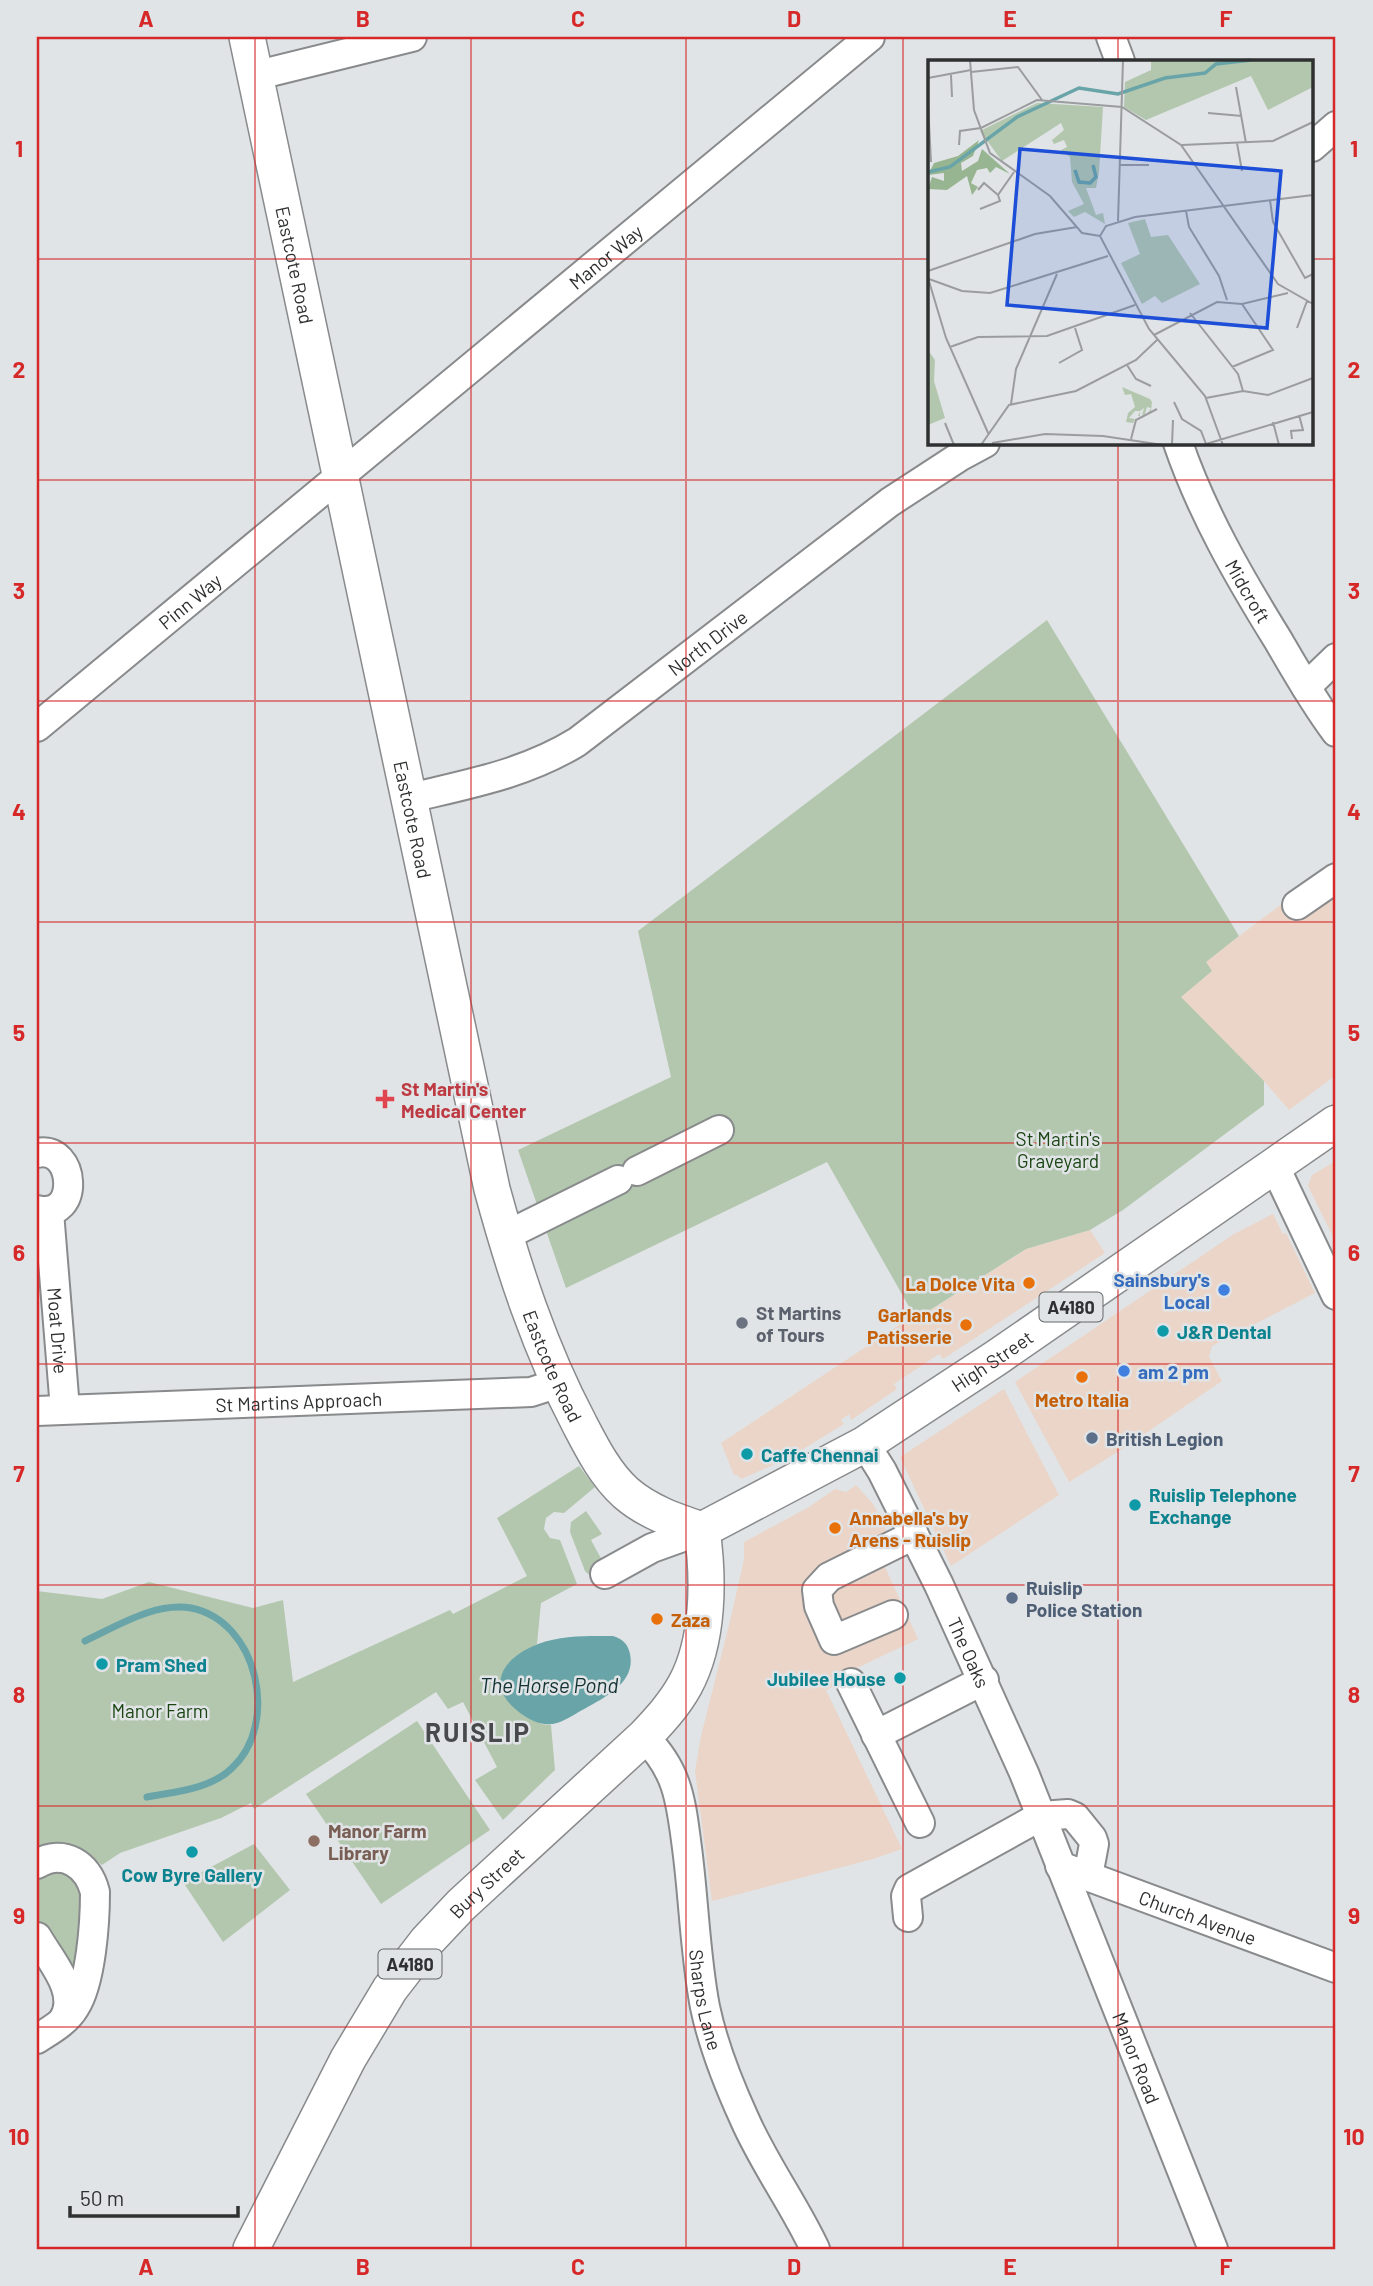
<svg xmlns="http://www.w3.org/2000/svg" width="1373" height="2286" viewBox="0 0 1373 2286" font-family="Barlow,sans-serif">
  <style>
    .commercial { fill: #ead5c8 }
    .green { fill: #b3c7af }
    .water { fill: #69a5a8 }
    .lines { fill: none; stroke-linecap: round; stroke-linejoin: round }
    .stream { stroke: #69a5a8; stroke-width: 7 }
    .minor-casing { stroke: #888a8c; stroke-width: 32 }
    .major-casing { stroke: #888a8c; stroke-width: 38 }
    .minor { stroke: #fff; stroke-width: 28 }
    .major { stroke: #fff; stroke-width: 35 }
    .grid { fill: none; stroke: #d62828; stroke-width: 2; stroke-opacity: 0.55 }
    .health-dot { fill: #e0444e; stroke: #e1e4e6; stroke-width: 2.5 }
    .food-dot { fill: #e8710a; stroke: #e1e4e6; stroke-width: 2.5 }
    .shop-dot { fill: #3f7fe0; stroke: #e1e4e6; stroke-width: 2.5 }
    .worship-dot { fill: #6b7280; stroke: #e1e4e6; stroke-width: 2.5 }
    .culture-dot { fill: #0f9aa8; stroke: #e1e4e6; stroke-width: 2.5 }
    .service-dot { fill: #5c6f8a; stroke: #e1e4e6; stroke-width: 2.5 }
    .education-dot { fill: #8d6e63; stroke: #e1e4e6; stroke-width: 2.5 }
    .labels { text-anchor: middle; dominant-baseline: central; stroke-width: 5; stroke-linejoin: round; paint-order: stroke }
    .shield { fill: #e1e4e6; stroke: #646667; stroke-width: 2 }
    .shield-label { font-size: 18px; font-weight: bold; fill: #2f3031 }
    .street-label { font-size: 19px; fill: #2f3031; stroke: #e1e4e6 }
    .health-label { font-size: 19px; font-weight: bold; fill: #be3a42; stroke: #e1e4e6; text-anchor: start }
    .park-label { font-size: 19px; fill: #1b4614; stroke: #e1e4e6 }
    .shop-label { font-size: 19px; font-weight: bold; fill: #366cbe; stroke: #e1e4e6; text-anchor: end }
    .food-label { font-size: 19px; font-weight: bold; fill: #c56008; stroke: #e1e4e6; text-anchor: end }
    .worship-label { font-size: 19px; font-weight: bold; fill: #5b616d; stroke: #e1e4e6; text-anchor: start }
    .culture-label { font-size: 19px; font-weight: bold; fill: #0d838f; stroke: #e1e4e6; text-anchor: start }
    .service-label { font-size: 19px; font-weight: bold; fill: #4e5e75; stroke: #e1e4e6; text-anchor: start }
    .education-label { font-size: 19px; font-weight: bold; fill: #785e54; stroke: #e1e4e6; text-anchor: start }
    .water-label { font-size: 21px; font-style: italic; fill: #133234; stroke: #e1e4e6 }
    .district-label { font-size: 26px; font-weight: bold; letter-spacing: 2px; fill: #47494b; stroke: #e1e4e6 }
    .inset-river { fill: none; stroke: #69a5a8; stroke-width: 3.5 }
    .inset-road { fill: none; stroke: #9a9c9e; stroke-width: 2 }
    .view { fill: #1d4ed8; fill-opacity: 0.15; stroke: #1d4ed8; stroke-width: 3.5 }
    .inset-edge { fill: none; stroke: #2f3031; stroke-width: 3.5 }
    .neatline { fill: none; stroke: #d62828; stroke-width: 2.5 }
    .grid-label { font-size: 23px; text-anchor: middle; font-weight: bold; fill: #d62828 }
  </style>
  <rect width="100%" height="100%" fill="#e1e4e6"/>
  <g class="commercial">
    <path d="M1336 863V1075L1289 1110 1264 1081 1180 997 1212 971 1205 962Z"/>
    <path d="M1336 1161V1243L1308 1186 1312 1175Z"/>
    <path d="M1273 1214 1283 1234 1286 1233 1315 1293 1212 1346 1209 1357 1222 1381 1124 1448 1069 1482 1015 1382 1234 1234Z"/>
    <path d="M1090 1230 1105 1253 943 1359 939 1354 894 1384 897 1389 851 1420 849 1414 841 1420 844 1424 787 1459 741 1479 737 1475H734L721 1443 914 1315 917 1319 1026 1249Z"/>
    <path d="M1004 1389 1059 1495 951 1566 900 1457Z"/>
    <path d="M856 1485 874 1505 899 1557 884 1565 918 1639 857 1668 842 1672 845 1681 826 1690 902 1849 873 1859 712 1901 695 1771 701 1736 731 1617 744 1559V1542L809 1507 835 1489 846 1492Z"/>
  </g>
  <g class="green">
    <path d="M1047 620 1239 936 1206 962 1212 971 1181 997 1264 1081V1105L1123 1210 1090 1230 1026 1249 916 1319 827 1162 566 1288 518 1150 671 1077 638 931Z"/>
    <path d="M579 1466 595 1487 564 1513 554 1512 546 1518 544 1529 550 1538 560 1540 577 1584 541 1603 537 1644 513 1658 541 1724 551 1725 555 1770 503 1820 475 1780 497 1767 463 1702 448 1709 436 1692 254 1809 251 1803 221 1818 120 1853 102 1865C77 1846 68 1844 37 1849V1591L102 1599 149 1582 253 1608 283 1600 293 1682 450 1610 453 1614 527 1576 497 1518Z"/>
    <path d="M586 1511 602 1534 591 1540 603 1562 594 1574H588L585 1571 570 1532 571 1522Z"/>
    <path d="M417 1721 490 1830 381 1904 306 1794Z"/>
    <path d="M254 1844 290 1890 223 1942 183 1882Z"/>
    <path d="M64 1865 88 1893 74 1973 37 1926V1871Z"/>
  </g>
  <path class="water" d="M613 1636C623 1639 628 1644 630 1654 636 1682 606 1697 586 1708 576 1713 567 1720 557 1723 546 1726 536 1723 526 1717 485 1691 497 1660 538 1644 562 1635 588 1636 613 1636Z"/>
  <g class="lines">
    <path class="stream" d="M85 1641C117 1626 155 1602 191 1608 258 1621 280 1724 232 1768 211 1789 174 1792 147 1797"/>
    <defs>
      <g id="minor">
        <path d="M1111 37 1120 61"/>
        <path d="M254 76 412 37"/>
        <path d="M1312 147 1336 126"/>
        <path id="s1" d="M1178 443C1202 513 1239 577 1278 640 1296 671 1314 703 1336 732"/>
        <path d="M1306 687 1336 658"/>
        <path id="s2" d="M37 727 870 37"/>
        <path id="s3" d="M410 798C468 784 525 774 577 742L890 502 959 457 985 443"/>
        <path d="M1297 905 1336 878"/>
        <path d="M37 1153C76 1144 81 1221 37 1210"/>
        <path d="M1275 1167 1336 1295"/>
        <path d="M637 1171 719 1130"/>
        <path id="s4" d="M49 1212 65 1409"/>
        <path d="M505 1236 618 1180"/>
        <path id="s5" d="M37 1411 531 1392 559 1383"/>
        <path id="s6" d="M865 1444 882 1471 939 1585 1024 1773 1213 2249"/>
        <path d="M605 1574 652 1548 702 1530"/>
        <path d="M893 1615 834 1640 819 1606 817 1590 829 1577 914 1535"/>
        <path d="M851 1683 920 1823"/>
        <path d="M876 1735 984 1680"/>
        <path id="s7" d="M644 1737C679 1771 681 1803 687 1848 694 1901 695 1955 705 2007 713 2045 728 2083 744 2118 764 2164 794 2204 815 2249"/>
        <path d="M37 1864C64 1848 88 1865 95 1892 95 1923 91 1982 75 2007 66 2022 51 2030 37 2039"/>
        <path id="s8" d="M1060 1866 1336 1968"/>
        <path d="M908 1917 906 1896 909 1889 1041 1816 1068 1814 1075 1817 1092 1838 1094 1844 1088 1876"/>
        <path d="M37 1937C50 1960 81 1993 63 2020"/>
      </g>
      <g id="major">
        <path id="s9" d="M247 37 492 1189C514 1270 540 1349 579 1423 592 1448 605 1474 626 1493 648 1512 675 1521 702 1530"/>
        <path id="s10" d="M702 1530 865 1444 996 1358 1336 1123"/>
        <path id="s11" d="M251 2249 348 2059 390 1989 427 1941 461 1905 644 1737C659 1721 674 1705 685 1685 709 1641 709 1579 702 1530"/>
      </g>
    </defs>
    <use href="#minor" class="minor-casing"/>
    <use href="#major" class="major-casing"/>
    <use href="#minor" class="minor"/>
    <use href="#major" class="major"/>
  </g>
  <path class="grid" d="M255 37V2249M471 37V2249M686 37V2249M903 37V2249M1118 37V61M37 259H930M1312 259H1336M1118 443V2249M37 480H1336M37 701H1336M37 922H1336M37 1143H1336M37 1364H1336M37 1585H1336M37 1806H1336M37 2027H1336"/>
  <path class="health-dot" d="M381.5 1088.5h7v7h7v7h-7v7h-7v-7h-7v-7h7z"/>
  <g class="food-dot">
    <circle cx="1029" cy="1283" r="7"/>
    <circle cx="966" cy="1325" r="7"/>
    <circle cx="1082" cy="1377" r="7"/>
    <circle cx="835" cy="1528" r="7"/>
    <circle cx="657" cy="1619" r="7"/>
  </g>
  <g class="shop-dot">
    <circle cx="1224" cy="1290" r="7"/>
    <circle cx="1124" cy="1371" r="7"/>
  </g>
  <circle class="worship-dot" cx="742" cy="1323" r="7"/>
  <g class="culture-dot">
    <circle cx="1163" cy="1331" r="7"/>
    <circle cx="747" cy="1454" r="7"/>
    <circle cx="1135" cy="1505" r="7"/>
    <circle cx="102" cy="1664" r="7"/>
    <circle cx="900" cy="1678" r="7"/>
    <circle cx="192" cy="1852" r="7"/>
  </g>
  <g class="service-dot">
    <circle cx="1092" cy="1438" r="7"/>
    <circle cx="1012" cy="1598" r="7"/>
  </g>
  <circle class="education-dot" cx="314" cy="1841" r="7"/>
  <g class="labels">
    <g class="shield">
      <rect x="1039.5" y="1292.5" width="63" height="29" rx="5"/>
      <rect x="378.5" y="1949.5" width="63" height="29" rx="5"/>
    </g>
    <g class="shield-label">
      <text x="1071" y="1307">A4180</text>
      <text x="410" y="1964">A4180</text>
    </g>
    <g class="street-label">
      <text stroke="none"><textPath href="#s2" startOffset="738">Manor Way</textPath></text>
      <text stroke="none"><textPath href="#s9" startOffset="233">Eastcote Road</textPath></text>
      <text stroke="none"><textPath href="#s1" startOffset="164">Midcroft</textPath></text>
      <text stroke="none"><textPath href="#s2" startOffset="198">Pinn Way</textPath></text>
      <text stroke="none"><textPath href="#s3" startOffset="341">North Drive</textPath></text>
      <text stroke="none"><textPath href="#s9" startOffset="800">Eastcote Road</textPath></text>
      <text stroke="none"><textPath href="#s4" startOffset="119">Moat Drive</textPath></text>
      <text stroke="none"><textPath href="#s10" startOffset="336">High Street</textPath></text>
      <text stroke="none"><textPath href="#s9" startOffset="1365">Eastcote Road</textPath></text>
      <text stroke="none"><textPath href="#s5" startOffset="262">St Martins Approach</textPath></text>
      <text stroke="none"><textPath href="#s6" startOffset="233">The Oaks</textPath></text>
      <text stroke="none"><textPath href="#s11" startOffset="439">Bury Street</textPath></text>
      <text stroke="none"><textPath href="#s8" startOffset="147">Church Avenue</textPath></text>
      <text stroke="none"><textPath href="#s7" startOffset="275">Sharps Lane</textPath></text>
      <text stroke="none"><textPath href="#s6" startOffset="672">Manor Road</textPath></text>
    </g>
    <g class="health-label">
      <text x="401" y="1088">St Martin's<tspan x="401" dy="22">Medical Center</tspan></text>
    </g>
    <g class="park-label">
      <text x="1058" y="1138">St Martin's<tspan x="1058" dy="22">Graveyard</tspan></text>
      <text x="160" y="1710">Manor Farm</text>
    </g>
    <g class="shop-label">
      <text x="1210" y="1279">Sainsbury's<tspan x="1210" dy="22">Local</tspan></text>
      <text x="1138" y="1371" text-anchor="start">am 2 pm</text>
    </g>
    <g class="food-label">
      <text x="1015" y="1283">La Dolce Vita</text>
      <text x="952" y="1314">Garlands<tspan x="952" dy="22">Patisserie</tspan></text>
      <text x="1082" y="1399" text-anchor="middle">Metro Italia</text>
      <text x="849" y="1517" text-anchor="start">Annabella's by<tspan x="849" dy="22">Arens - Ruislip</tspan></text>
      <text x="671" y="1619" text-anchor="start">Zaza</text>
    </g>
    <g class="worship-label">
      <text x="756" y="1312">St Martins<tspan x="756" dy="22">of Tours</tspan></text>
    </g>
    <g class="culture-label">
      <text x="1177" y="1331">J&amp;R Dental</text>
      <text x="761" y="1454">Caffe Chennai</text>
      <text x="1149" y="1494">Ruislip Telephone<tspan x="1149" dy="22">Exchange</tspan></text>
      <text x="116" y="1664">Pram Shed</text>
      <text x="886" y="1678" text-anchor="end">Jubilee House</text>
      <text x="192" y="1874" text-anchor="middle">Cow Byre Gallery</text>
    </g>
    <g class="service-label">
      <text x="1106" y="1438">British Legion</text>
      <text x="1026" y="1587">Ruislip<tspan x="1026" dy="22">Police Station</tspan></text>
    </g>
    <g class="education-label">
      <text x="328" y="1830">Manor Farm<tspan x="328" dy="22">Library</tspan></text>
    </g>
    <g class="water-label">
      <text x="549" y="1684">The Horse Pond</text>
    </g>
    <g class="district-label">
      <text x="478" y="1731">RUISLIP</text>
    </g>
  </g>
  <g transform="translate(928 60)">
    <rect width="385" height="385" fill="#e1e4e6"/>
    <path d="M223 0H385V27L340 50 323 16 218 60 196 47 197 22 223 10ZM109 43 175 47 171 112 168 128H158L168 155 175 153 177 164 157 152 146 157 140 151 156 144 144 122 142 97 133 90 139 87 136 80 126 84 124 80 136 70 133 63 74 101 52 71ZM217 159 223 177 240 175 272 224 234 243 227 236 214 244 193 203 212 194 200 163ZM0 290 7 300 6 321 17 358 0 365ZM194 327 222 339 224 342 223 351 220 353 223 348 219 347 217 354 214 355 216 348 212 351V356H210L212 351H207L201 358 207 359 205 363 198 362 200 353 207 347 203 334 197 335Z" fill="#b3c7af"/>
    <path d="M51 80 45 96 33 103 34 111 50 101 54 89 82 114 68 107 62 113 59 108 49 110 43 123 50 127 44 135 39 116 19 130 0 129 4 117 16 121V113L0 115 6 103 30 96Z" fill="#96b590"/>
    <path class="inset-river" d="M147 110 151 122 162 123 168 117 165 105M0 112 22 107 89 57 151 28 190 34 237 18 277 13 288 4 323 0"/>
    <path class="inset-road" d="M42 0 46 50 62 93 122 136 154 173 172 176M43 12 90 7 114 40M23 15 24 37M0 18 43 10M308 27 318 83M0 44 3 102M280 53 314 56M309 83 314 111M31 85 32 71 53 68 109 40 194 47 253 85 350 224 385 244M254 85 345 81 385 62M192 105H221H214M50 130 56 123 70 135M342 140 345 162 377 218 385 214M52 149 72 141 70 135 86 112M258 151 261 167 291 216 299 240M190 161 195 0M172 176 221 269 277 336 295 385M172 176 178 166 207 157 385 135M0 211 107 174 149 167M0 218 18 278 61 375M1 219 34 231 62 233 180 196M262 253 310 314 315 331M369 268 379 241M226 275 289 242 314 244 360 233M22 287 50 277 119 276 207 245M131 303 154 290 147 268M199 305 208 319 223 326M304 307 345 290 314 244M278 338 315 331 340 335 385 318M246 342 254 359 273 371 278 384M83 344 88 309 129 214M345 362 351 385M17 363 26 385M203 379 208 360 229 349M364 379 363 371 375 370 371 355M64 383 117 374 175 376 235 385M278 384 385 352M53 385 81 345 148 331 208 300 230 279M244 385 245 360"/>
    <path class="view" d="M92 89 353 111 339 268 79 245Z"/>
    <rect width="385" height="385" class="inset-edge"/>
  </g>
  <rect width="1373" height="2286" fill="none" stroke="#e1e4e6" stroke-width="77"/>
  <path d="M70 2206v10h168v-10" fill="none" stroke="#2f3031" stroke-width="3.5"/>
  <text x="80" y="2206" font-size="21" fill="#2f3031" stroke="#e1e4e6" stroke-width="5" paint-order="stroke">50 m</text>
  <rect x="38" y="38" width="1296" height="2210" class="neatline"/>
  <g class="grid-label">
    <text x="146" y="27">A</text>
    <text x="363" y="27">B</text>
    <text x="578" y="27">C</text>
    <text x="794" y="27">D</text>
    <text x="1010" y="27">E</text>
    <text x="1226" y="27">F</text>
    <text x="19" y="157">1</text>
    <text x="1354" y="157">1</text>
    <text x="19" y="378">2</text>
    <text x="1354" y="378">2</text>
    <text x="19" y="599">3</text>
    <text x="1354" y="599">3</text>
    <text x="19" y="820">4</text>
    <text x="1354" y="820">4</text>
    <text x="19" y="1041">5</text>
    <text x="1354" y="1041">5</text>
    <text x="19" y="1261">6</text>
    <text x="1354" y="1261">6</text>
    <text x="19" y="1482">7</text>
    <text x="1354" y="1482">7</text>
    <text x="19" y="1703">8</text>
    <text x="1354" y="1703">8</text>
    <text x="19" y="1924">9</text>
    <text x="1354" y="1924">9</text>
    <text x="19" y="2145">10</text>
    <text x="1354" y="2145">10</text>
    <text x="146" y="2275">A</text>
    <text x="363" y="2275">B</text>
    <text x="578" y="2275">C</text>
    <text x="794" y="2275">D</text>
    <text x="1010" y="2275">E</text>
    <text x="1226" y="2275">F</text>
  </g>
</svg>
